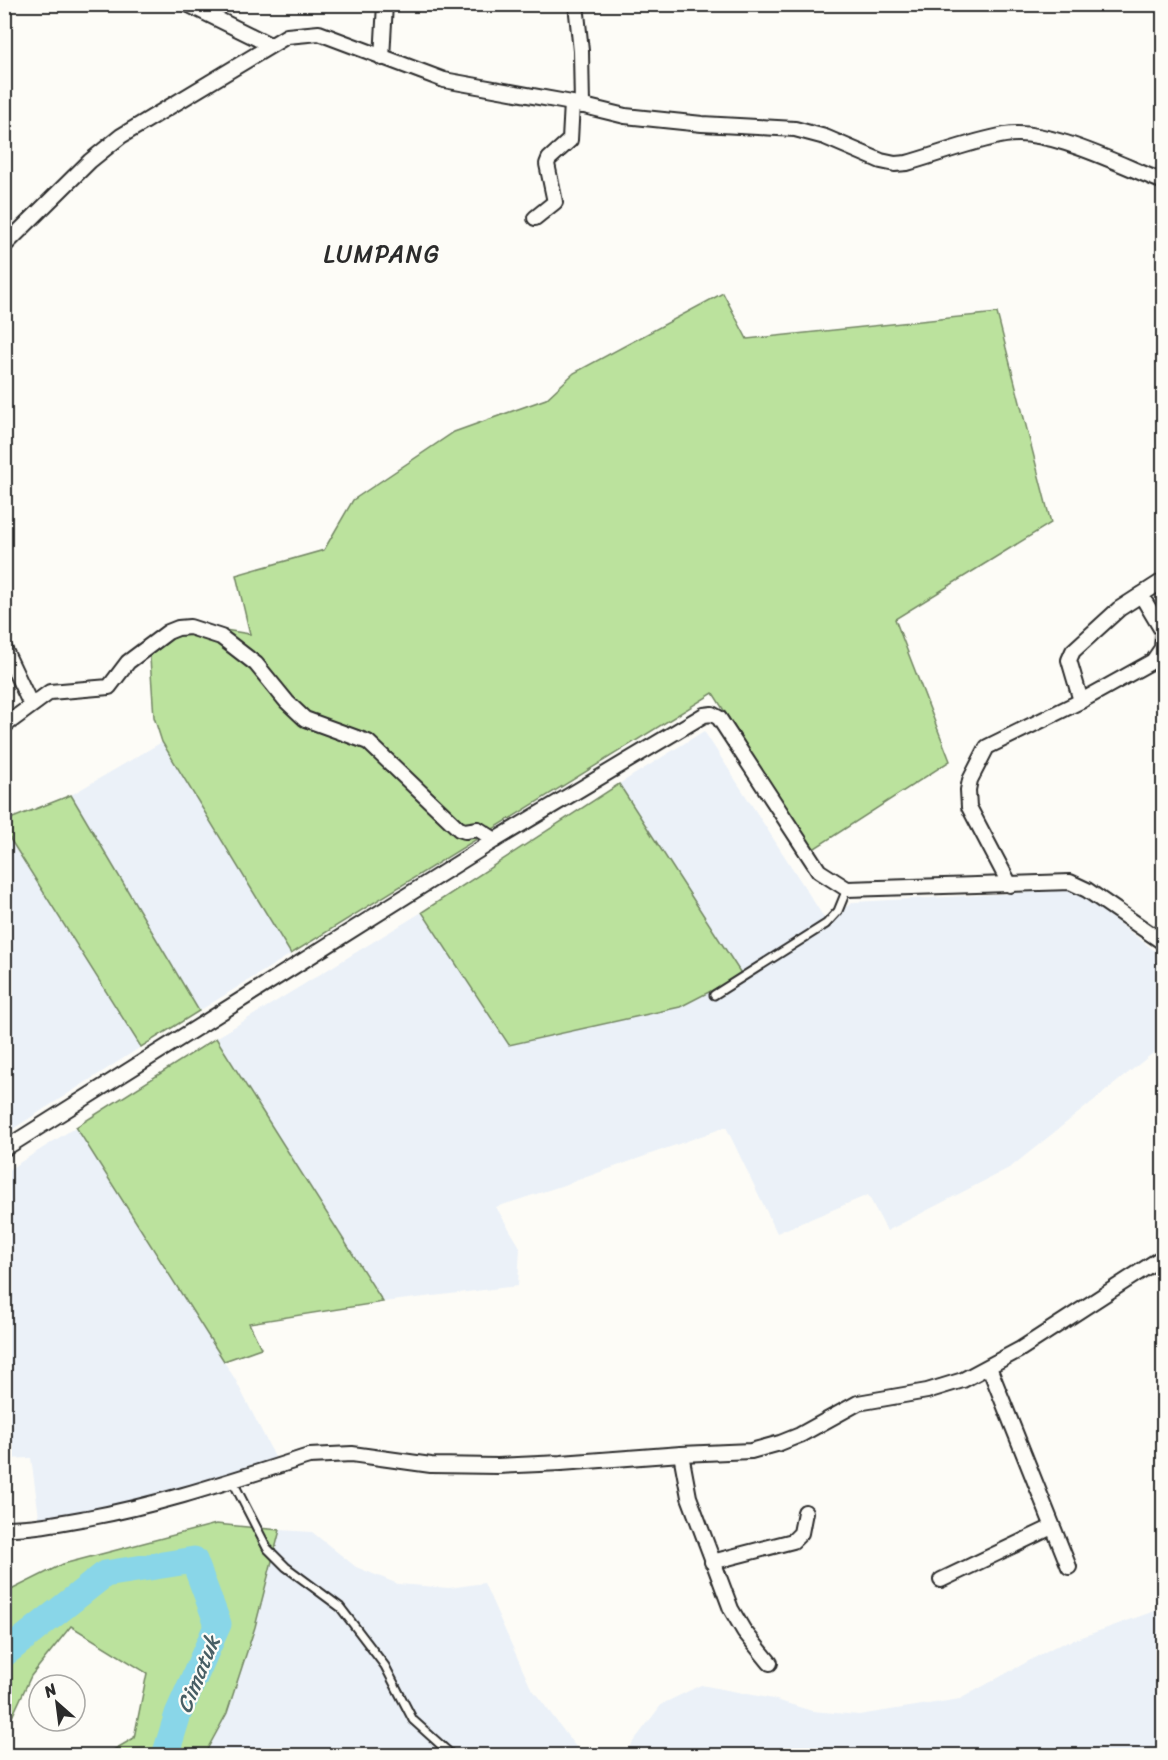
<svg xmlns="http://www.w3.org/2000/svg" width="1168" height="1760" viewBox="0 0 1168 1760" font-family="Sriracha,sans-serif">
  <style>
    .built { fill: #ebf1f8 }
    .green { fill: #bbe29d; stroke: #738664; stroke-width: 1.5 }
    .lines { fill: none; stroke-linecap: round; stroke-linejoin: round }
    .river { stroke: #89d6e8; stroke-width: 27 }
    .service-casing { stroke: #2b2b2b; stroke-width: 11 }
    .minor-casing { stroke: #2b2b2b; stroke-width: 18 }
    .service { stroke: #fdfcf7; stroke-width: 7 }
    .minor { stroke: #fdfcf7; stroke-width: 14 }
    .labels { text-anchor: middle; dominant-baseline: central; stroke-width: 4.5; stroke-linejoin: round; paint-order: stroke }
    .water-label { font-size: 22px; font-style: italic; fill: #475e64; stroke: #fdfcf7 }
    .quarter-label { font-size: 24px; letter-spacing: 1.5px; fill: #2b2b2b; stroke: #fdfcf7 }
  </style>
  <rect width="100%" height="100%" fill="#fdfcf7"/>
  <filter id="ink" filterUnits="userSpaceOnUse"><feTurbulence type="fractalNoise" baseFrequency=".0167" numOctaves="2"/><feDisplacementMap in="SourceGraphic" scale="12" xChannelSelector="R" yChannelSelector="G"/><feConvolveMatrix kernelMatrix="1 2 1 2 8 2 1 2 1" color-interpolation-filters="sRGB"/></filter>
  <g filter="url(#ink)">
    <g class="built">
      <path d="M704 731 825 919 854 902 1075 890 1163 957V1045L1011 1167 887 1231 868 1195 777 1233 726 1127 567 1184 496 1207 520 1247 518 1286 383 1302 216 1038 422 912 509 1045 741 974 619 784Z"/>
      <path d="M162 742 291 954 199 1011 71 795Z"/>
      <path d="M4 831 141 1047 5 1134H4Z"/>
      <path d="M76 1127 235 1379 279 1465 192 1489 40 1524 31 1458 5 1459V1172Z"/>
      <path d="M280 1530 312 1532 356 1567 398 1584 449 1588 484 1583 530 1686 582 1755 204 1756 227 1713 255 1627Z"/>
      <path d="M1163 1608V1755H623L662 1704 701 1685 773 1699 812 1711 859 1715 960 1699 1054 1647Z"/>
    </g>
    <g class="green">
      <path d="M723 293 747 339 997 313 1051 523 895 619 950 761 812 850 713 693 291 954 162 742 154 717 149 643 206 627 250 634 236 575 324 550 353 500 454 432 546 399 574 373Z"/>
      <path d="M619 784 742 975 680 1007 509 1045 422 912Z"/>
      <path d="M71 795 199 1011 141 1047 5 831V821Z"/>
      <path d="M216 1038 383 1302 249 1323 261 1348 224 1361 76 1127Z"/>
      <path d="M216 1524 280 1530 255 1627 227 1713 204 1755H105L134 1738 147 1673 71 1626 31 1676 5 1732V1593L63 1564Z"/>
    </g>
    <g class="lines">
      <path class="river" d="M4 1654 105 1574 194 1560 218 1624 178 1714 165 1756"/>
      <defs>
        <g id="service">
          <path d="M714 995 826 924 838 911 847 889"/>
          <path d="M232 1480 267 1548 286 1567 340 1607 385 1666 413 1720 453 1756"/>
        </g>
        <g id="minor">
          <path d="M187 4 270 45"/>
          <path d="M576 4 581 51 582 106"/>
          <path d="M382 58 385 4"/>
          <path d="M535 218 555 202 547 164 549 159 570 140 572 103"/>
          <path d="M4 246 90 161 121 136 287 36 319 33 444 80 572 103 625 116 702 124 795 129 825 137 881 161 895 164 907 163C939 154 972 141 1005 135 1048 127 1122 166 1164 182"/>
          <path d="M4 648 31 705"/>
          <path d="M1081 701 1069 660 1073 651 1119 609 1164 580"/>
          <path d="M4 726 50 692 109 687 128 662 168 632 178 628 190 627 221 637 256 664 287 702 305 719 368 742 459 829 465 831 478 829 495 840"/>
          <path d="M1010 885 969 807 968 790 970 780 987 747 1081 701 1153 661 1162 648 1163 632 1141 595"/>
          <path d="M4 1149 495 840 704 715 712 714 719 718 819 871 847 889 1070 882 1087 890 1164 943"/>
          <path d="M989 1367 1069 1567"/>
          <path d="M681 1454 689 1497 731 1609 744 1631 770 1663"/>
          <path d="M4 1528C33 1528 59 1523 87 1518 163 1504 236 1479 309 1456L352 1454 431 1465 498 1466 561 1463 681 1454 751 1451 780 1443 800 1435 858 1403 927 1391 963 1380 1019 1350 1164 1256"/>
          <path d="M712 1562 793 1541 801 1533 805 1512"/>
          <path d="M941 1580 1052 1527"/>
        </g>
      </defs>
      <use href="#service" class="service-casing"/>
      <use href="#minor" class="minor-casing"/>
      <use href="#service" class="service"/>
      <use href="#minor" class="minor"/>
    </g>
  </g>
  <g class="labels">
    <g class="water-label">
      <text transform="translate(198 1674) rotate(-68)">Cimatuk</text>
    </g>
    <g class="quarter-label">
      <text x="382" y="254">LUMPANG</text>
    </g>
  </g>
  <rect width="1168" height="1760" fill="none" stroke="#fdfcf7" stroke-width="24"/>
  <rect x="12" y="12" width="1144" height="1736" fill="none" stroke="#2b2b2b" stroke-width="2" filter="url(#ink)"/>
  <g transform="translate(57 1703) rotate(332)"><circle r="28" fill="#fdfcf7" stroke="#a9a8a5" stroke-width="1.5"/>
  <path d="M0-4.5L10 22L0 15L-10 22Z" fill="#2b2b2b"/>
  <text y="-9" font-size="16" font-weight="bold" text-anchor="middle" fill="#2b2b2b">N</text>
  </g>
</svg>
